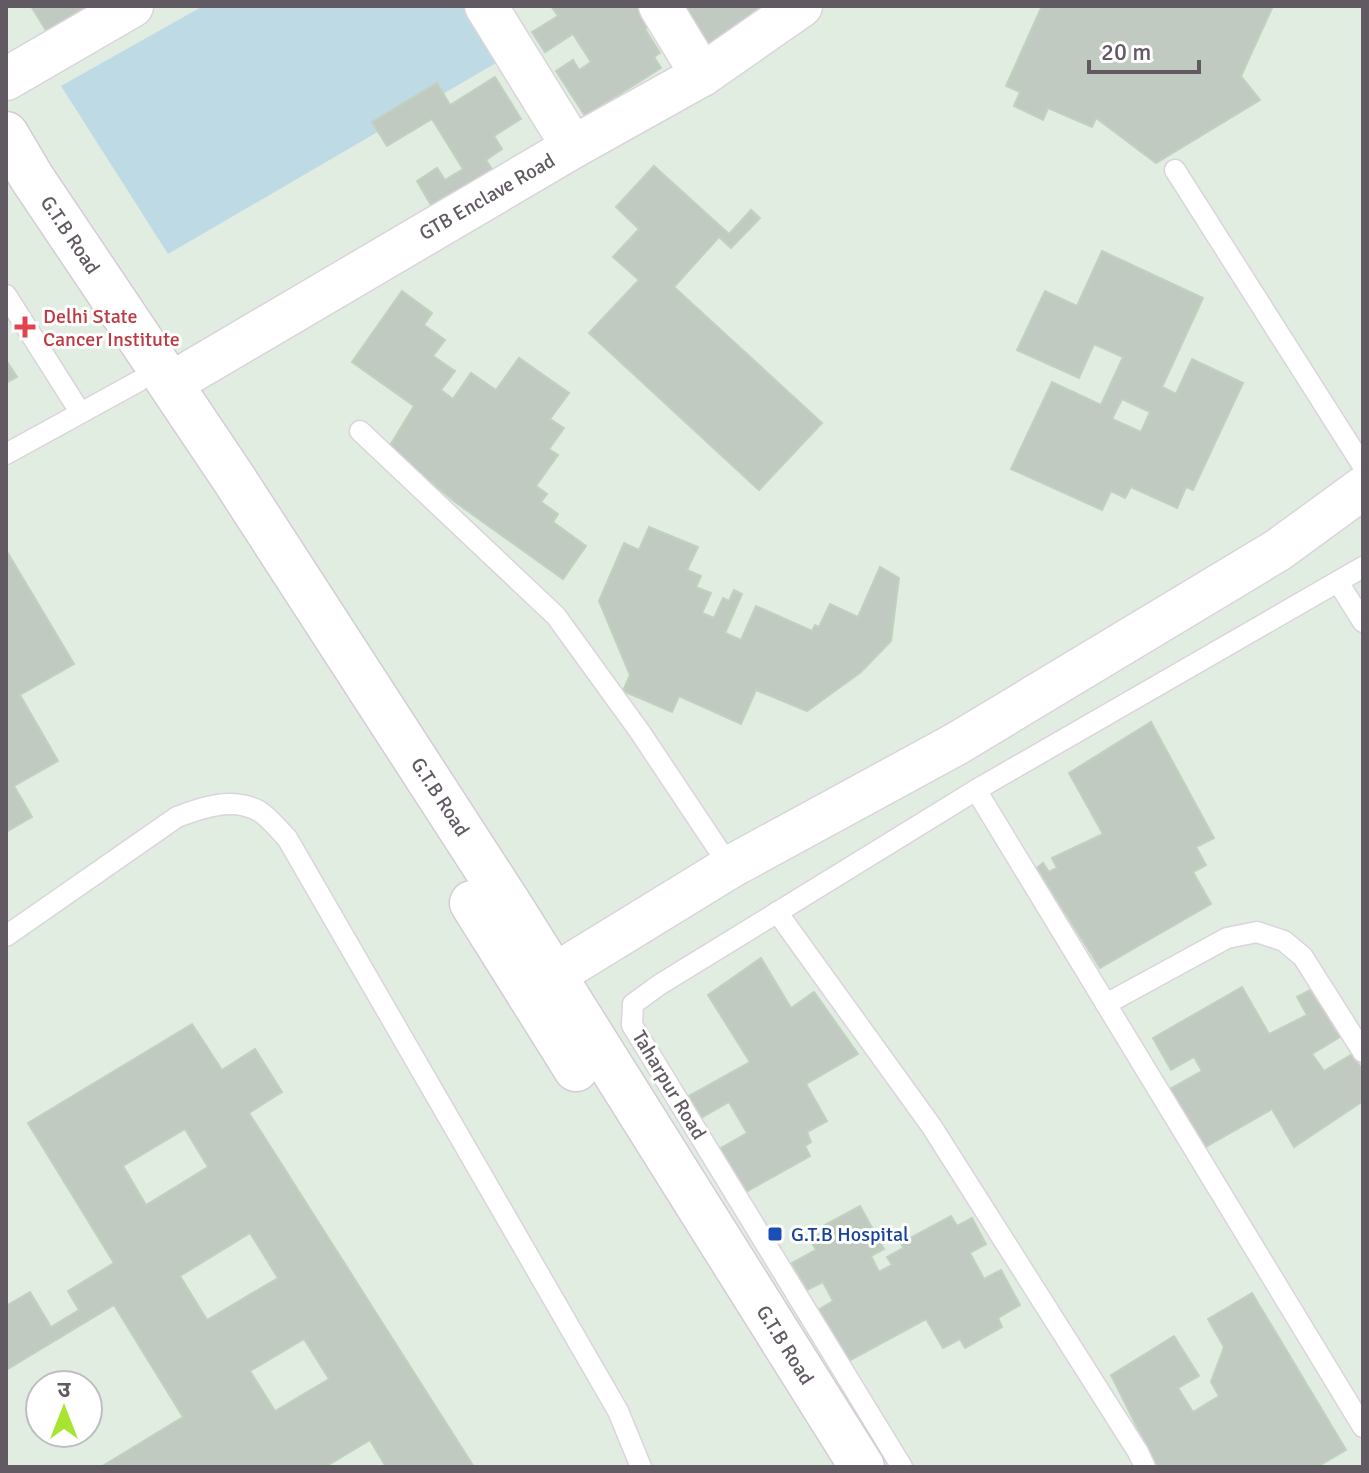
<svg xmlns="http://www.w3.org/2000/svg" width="1369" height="1473" viewBox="0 0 1369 1473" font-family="Signika,'Noto Sans Devanagari',sans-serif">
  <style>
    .green { fill: #bedae4 }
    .building { fill: #c1cac0; stroke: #c1d1c0; stroke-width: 2; fill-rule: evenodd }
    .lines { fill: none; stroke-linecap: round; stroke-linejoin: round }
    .lane-casing { stroke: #dad4db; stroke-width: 23 }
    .street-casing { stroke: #dad4db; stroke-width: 45 }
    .secondary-casing { stroke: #d4ccd5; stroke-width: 47 }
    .lane { stroke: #fff; stroke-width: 20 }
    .street { stroke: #fff; stroke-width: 42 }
    .secondary { stroke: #fff; stroke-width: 44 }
    .health-dot { fill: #e0444e; stroke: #fff; stroke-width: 3 }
    .transit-dot { fill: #1a4fb4; stroke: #fff; stroke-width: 3 }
    .labels { text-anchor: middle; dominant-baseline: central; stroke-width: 6; stroke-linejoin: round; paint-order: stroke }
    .street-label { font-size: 20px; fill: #615a62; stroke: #fff }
    .health-label { font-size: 20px; fill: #be3a42; stroke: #fff; text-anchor: start }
    .transit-label { font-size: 20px; fill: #164399; stroke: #fff; text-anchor: start }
  </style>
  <rect width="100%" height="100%" fill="#e2ede2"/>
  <path class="green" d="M203 6H480L508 56 168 254 61 86Z"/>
  <g class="building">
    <path d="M31 6H101L50 37Z"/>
    <path d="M551 6H652L660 19 645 29 660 53 654 57 661 68 585 116 556 71 573 60 579 70 591 62 573 34 545 52 532 32 558 16Z"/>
    <path d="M681 6H796L713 57Z"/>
    <path d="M1042 6H1273L1241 76 1260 100 1156 163 1096 118 1092 127 1048 108 1043 120 1014 106 1020 92 1006 86Z"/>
    <path d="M495 77 521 119 494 136 502 149 486 160 500 182 460 206 451 193 431 205 417 181 437 168 445 180 463 169 432 119 387 146 372 122 437 83 450 105Z"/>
    <path d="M654 166 729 234 751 210 760 218 731 248 719 237 674 287 822 423 759 490 589 333 639 280 613 257 639 229 616 207Z"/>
    <path d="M1102 251 1203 298 1162 387 1176 394 1192 359 1243 383 1193 490 1186 487 1177 508 1131 487 1125 498 1111 491 1102 510 1011 469 1052 382 1101 405 1123 357 1094 344 1079 378 1017 350 1045 291 1077 306ZM1122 399 1150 412 1141 432 1112 419Z"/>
    <path d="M402 291 432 313 424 325 445 340 433 356 455 371 441 390 453 399 471 373 496 390 519 358 569 393 550 419 564 428 549 449 558 455 536 486 547 494 541 502 558 514 553 522 586 546 563 579 455 502 389 447 414 406 352 362Z"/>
    <path d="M6 360 17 377 6 383Z"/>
    <path d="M649 527 698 547 687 570 701 576 696 587 711 593 702 613 714 618 723 598 729 601 734 590 742 594 725 633 741 640 756 606 812 631 815 625 819 627 830 604 858 617 880 567 899 578 891 641 861 672 807 711 756 690 741 724 679 696 672 712 623 691 630 675 599 601 624 543 639 550Z"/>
    <path d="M6 550 74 664 20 695 58 761 14 786 32 817 6 832Z"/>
    <path d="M1151 722 1214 838 1196 847 1206 865 1193 872 1211 904 1100 968 1037 868 1043 863 1049 872 1057 868 1052 858 1103 834 1069 773Z"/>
    <path d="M761 958 791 1008 814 992 858 1054 806 1084 827 1121 807 1132 811 1142 805 1146 810 1156 744 1193 719 1149 747 1133 729 1102 701 1118 689 1096 750 1062 708 995Z"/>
    <path d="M1242 987 1269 1034 1307 1015 1297 997 1310 990 1340 1037 1312 1054 1324 1071 1352 1054 1363 1071V1101L1294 1147 1272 1109 1204 1148 1170 1089 1202 1071 1194 1057 1171 1070 1153 1038Z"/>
    <path d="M192 1024 222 1070 255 1049 282 1092 249 1113 474 1467H386L370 1440 325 1467H101L183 1417 114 1305 6 1370V1306L30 1292 51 1327 79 1310 68 1291 114 1263 28 1123ZM185 1129 208 1167 146 1205 123 1166ZM250 1233 278 1278 207 1320 180 1276ZM304 1339 329 1379 275 1411 250 1371Z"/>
    <path d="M860 1206 884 1249 871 1256 879 1272 892 1265 887 1257 903 1248 901 1243 951 1216 957 1226 972 1218 986 1244 970 1253 984 1279 1001 1270 1020 1305 998 1318 1002 1327 965 1348 960 1339 943 1348 926 1319 847 1362 818 1310 833 1301 823 1282 807 1290 792 1263 816 1250 810 1239 825 1231 823 1226Z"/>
    <path d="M1252 1293 1346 1450 1317 1467H1157L1111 1375 1174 1336 1199 1376 1178 1388 1193 1412 1219 1396 1211 1382 1224 1347 1208 1319Z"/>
  </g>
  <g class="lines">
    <defs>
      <g id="lane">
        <path d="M1175 170 1363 466"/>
        <path d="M6 295 80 412"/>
        <path d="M360 431 556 616 640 732 730 867"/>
        <path d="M6 454 139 381"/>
        <path d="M1338 582 1363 622"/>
        <path d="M976 790 1363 1427"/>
        <path d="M777 912 932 1127 1138 1452 1145 1467"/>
        <path d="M6 936 177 817C203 807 232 797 259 811 269 817 279 830 287 838L618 1411 641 1467"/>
        <path d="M1106 1004 1227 938 1257 932 1284 941 1303 957 1363 1052"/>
        <path d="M902 1467 632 1025 633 1004 659 985 976 790 1363 567"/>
      </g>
      <g id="street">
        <path d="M486 6 573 147"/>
        <path d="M660 6 702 75"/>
        <path d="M6 79 132 6"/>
        <path d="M170 384 573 147 702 75 801 6"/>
        <path d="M554 975 730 867 956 744 1278 550 1363 488"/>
      </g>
      <g id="secondary">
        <path d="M6 134 32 178 234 479 511 907 862 1467"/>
        <path d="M472 903 576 1069"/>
      </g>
    </defs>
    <use href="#lane" class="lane-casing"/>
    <use href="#street" class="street-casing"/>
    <use href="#secondary" class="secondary-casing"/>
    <use href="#lane" class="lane"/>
    <use href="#street" class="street"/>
    <use href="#secondary" class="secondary"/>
  </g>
  <path class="health-dot" d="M21 315h8v8h8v8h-8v8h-8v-8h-8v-8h8z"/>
  <rect class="transit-dot" x="767" y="1226" width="16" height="16" rx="4"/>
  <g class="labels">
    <g class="street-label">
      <text transform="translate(487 197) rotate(-30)">GTB Enclave Road</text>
      <text transform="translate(70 235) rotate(56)">G.T.B Road</text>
      <text transform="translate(440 797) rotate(57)">G.T.B Road</text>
      <text transform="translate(669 1085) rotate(59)">Taharpur Road</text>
      <text transform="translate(785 1345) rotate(58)">G.T.B Road</text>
    </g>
    <g class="health-label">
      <text x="43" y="316">Delhi State<tspan x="43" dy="23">Cancer Institute</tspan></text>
    </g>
    <g class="transit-label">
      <text x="791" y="1234">G.T.B Hospital</text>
    </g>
  </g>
  <rect width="1369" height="1473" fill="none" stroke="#615a62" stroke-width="16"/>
  <g transform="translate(64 1409)"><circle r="38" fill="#ffffff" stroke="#c0bdc0" stroke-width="2"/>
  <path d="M0-6L14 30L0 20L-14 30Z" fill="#a9e430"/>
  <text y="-12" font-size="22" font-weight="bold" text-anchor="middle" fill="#615a62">उ</text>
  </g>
  <path d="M1089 60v12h110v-12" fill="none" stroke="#615a62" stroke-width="4"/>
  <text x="1101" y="60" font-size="24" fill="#615a62" stroke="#ffffff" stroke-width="6" paint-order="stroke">20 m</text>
</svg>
